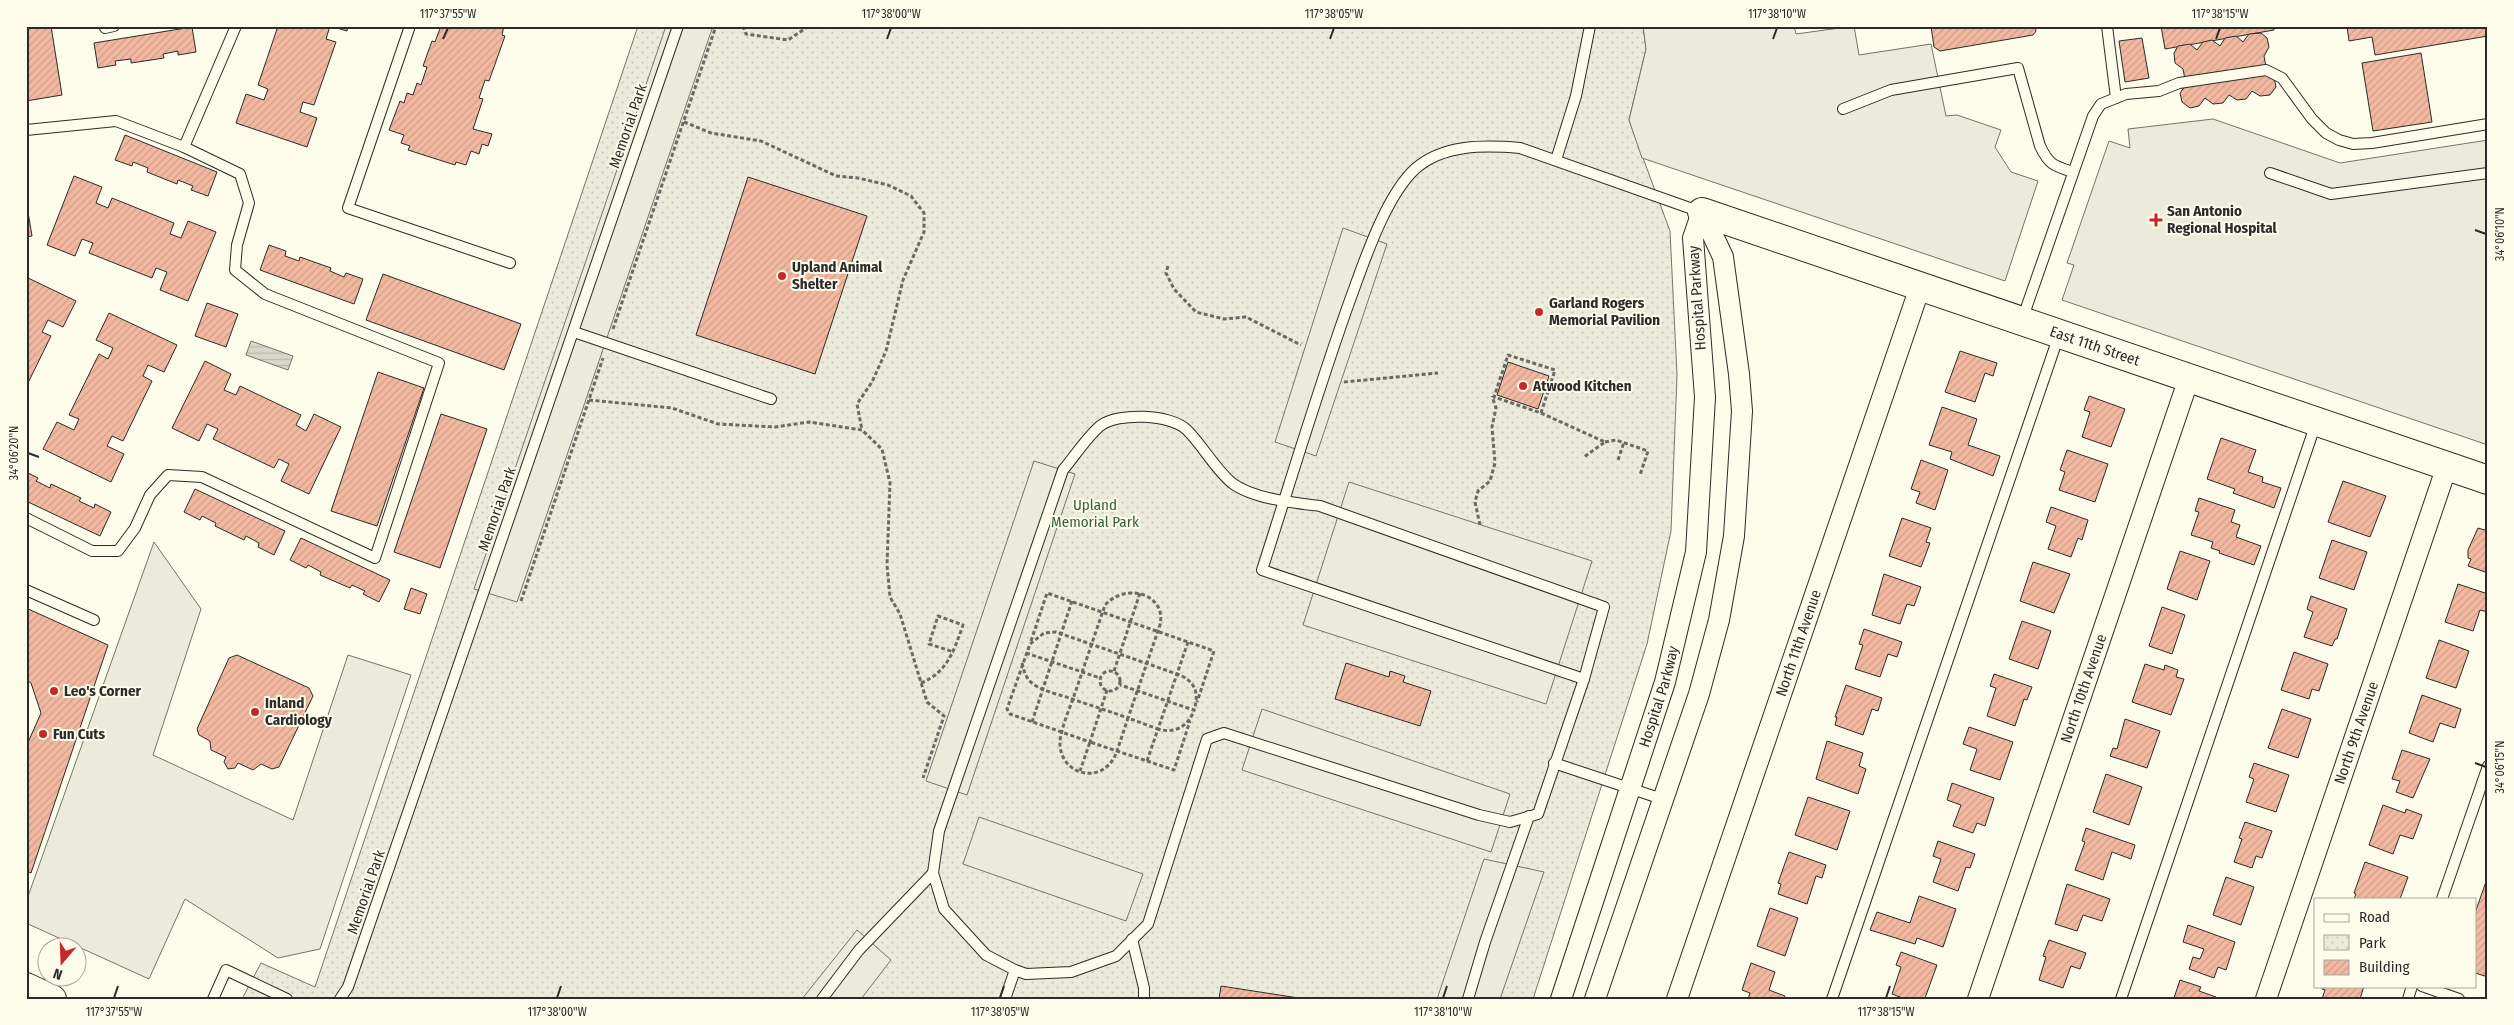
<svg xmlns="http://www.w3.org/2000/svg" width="2514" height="1025" viewBox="0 0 2514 1025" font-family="'Fira Sans Condensed',sans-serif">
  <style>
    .park { fill: url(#park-dots); stroke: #74746e }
    .parking { fill: #eceadb; stroke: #74746e }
    .water { fill: url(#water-rules); stroke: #74746e }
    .building { fill: url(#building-hatch); stroke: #2b2b2b }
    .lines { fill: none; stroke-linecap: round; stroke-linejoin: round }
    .lane-casing { stroke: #2b2b2b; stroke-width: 12 }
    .street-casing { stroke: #2b2b2b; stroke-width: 22 }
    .secondary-casing { stroke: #2b2b2b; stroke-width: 30 }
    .primary-casing { stroke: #2b2b2b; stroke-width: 30 }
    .path { stroke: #6a6964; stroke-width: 3; stroke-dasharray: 4 2.5; stroke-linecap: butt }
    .lane { stroke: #fdfbea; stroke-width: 10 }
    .street { stroke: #fdfbea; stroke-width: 20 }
    .secondary { stroke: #fdfbea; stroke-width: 28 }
    .primary { stroke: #fdfbea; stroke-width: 28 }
    .ticks { fill: none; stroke: #2b2b2b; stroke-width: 2 }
    .poi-dot { fill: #c62828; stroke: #fdfbea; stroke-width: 2 }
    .labels { text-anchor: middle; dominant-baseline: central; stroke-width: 4; stroke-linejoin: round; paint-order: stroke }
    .street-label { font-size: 15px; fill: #2b2b2b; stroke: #fdfbea }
    .poi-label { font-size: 15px; font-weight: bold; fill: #2b2b2b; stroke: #fdfbea; text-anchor: start }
    .park-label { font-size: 15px; fill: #34623c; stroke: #fdfbea }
    .neatline { fill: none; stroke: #2b2b2b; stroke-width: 2 }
    .ticks-label { font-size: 12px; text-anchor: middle; fill: #2b2b2b }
  </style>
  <defs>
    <pattern id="park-dots" width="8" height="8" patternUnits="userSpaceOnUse" patternTransform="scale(1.25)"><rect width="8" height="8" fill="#ecebdb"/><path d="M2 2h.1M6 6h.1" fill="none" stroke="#cbcabc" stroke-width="1.8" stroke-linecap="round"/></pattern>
    <pattern id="water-rules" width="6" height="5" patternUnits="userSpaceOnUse" patternTransform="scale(1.25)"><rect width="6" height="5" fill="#d8d7c9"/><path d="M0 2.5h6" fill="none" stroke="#bab9ad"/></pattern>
    <pattern id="building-hatch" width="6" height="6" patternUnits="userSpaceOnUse" patternTransform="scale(1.25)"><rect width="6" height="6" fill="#f2b8a0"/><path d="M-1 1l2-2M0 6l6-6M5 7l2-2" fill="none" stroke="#d09e8a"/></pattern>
  </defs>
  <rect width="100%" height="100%" fill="#fdfbea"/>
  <path class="park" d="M638 26H1643L1646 49 1629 120 1670 231 1677 375 1671 531 1647 644 1533 999H242L261 963 315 987Z"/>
  <g class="parking">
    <path d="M666 26H713L517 602 474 589Z"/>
    <path d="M1643 26H1794L1796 34 1854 26 1859 55 1931 44 1946 116 1957 115 2001 130 1995 147 2011 172 2038 181 2005 281 1642 158 1629 120 1646 49Z"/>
    <path d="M2213 119 2340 163 2488 140V445L2062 300 2074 265 2067 263 2109 141 2130 148 2128 129Z"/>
    <path d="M1343 228 1387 244 1316 456 1275 442Z"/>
    <path d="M1034 461 1075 474 967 795 926 781Z"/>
    <path d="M1349 482 1592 561 1546 704 1303 625Z"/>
    <path d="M154 542 201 609 153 755 293 820 348 655 411 675 320 949 278 958 185 899 149 979 26 923V902Z"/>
    <path d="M1262 709 1510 794 1491 852 1242 770Z"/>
    <path d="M979 817 1143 874 1126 921 963 864Z"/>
    <path d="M1484 859 1544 872 1500 999H1437Z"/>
    <path d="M857 930 891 960 861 999H802Z"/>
  </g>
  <path class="water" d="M251 341 293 356 288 370 246 355Z"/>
  <g class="building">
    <path d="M26 26H51L62 95 26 101Z"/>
    <path d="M278 26H330L326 39 336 42 314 105 303 102 300 112 317 118 307 147 236 123 246 94 264 100 268 89 258 85Z"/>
    <path d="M330 26H348L347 31Z"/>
    <path d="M441 26H504L502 35 505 36 489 81 485 80 479 98 483 99 473 129 492 134 488 146 482 144 479 154 471 151 466 165 456 162 455 165 408 150 410 146 401 143 404 135 389 130 400 101 404 103 407 93 413 95 417 83 421 85 427 67 423 66 432 41 435 42Z"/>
    <path d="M1931 26H2035L2036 31 2033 35 1940 51 1934 47Z"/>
    <path d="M2161 26H2273L2274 30 2165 49Z"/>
    <path d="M2347 26H2488V36L2375 55 2372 37 2349 41Z"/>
    <path d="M192 27 196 52 178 55V51L163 54 164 58 131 63V59L115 61 116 65 98 68 94 43Z"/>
    <path d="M2261 33 2267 38 2269 47 2264 56 2267 72 2274 77 2276 87 2270 95 2260 96 2252 91 2246 99 2237 100 2229 95 2223 103 2213 104 2205 98 2199 106 2190 108 2182 102 2180 93 2186 85 2183 69 2175 63 2174 53 2178 46 2190 44 2197 50 2203 42 2212 40 2220 46 2225 38 2236 36 2243 42 2249 34Z"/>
    <path d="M2142 38 2149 78 2125 82 2119 41Z"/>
    <path d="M2421 53 2432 122 2373 131 2362 63Z"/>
    <path d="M125 135 217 172 208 196 191 190 193 186 178 180 177 184 147 172 148 168 133 162 132 166 115 160Z"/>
    <path d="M74 176 102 187 96 203 108 208 112 198 174 223 170 234 181 238 188 221 216 232 188 301 160 290 167 272 156 268 152 278 89 253 93 243 82 239 75 256 47 245Z"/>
    <path d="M748 177 867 216 815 374 696 335Z"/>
    <path d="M26 200 32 236 26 237Z"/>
    <path d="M269 245 286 251 285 256 299 261 300 257 331 268 330 271 344 277 346 273 363 279 354 304 260 270Z"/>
    <path d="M383 274 521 324 504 370 366 320Z"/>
    <path d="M26 277 76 301 63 327 48 320 42 332 51 336 26 387Z"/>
    <path d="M207 303 238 314 226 347 195 336Z"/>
    <path d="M109 313 177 345 164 372 148 365 143 376 152 381 123 441 112 436 107 446 124 454 111 482 43 449 57 422 74 430 79 419 69 415 99 354 108 359 113 348 96 340Z"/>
    <path d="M1960 351 1997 363 1993 376 1985 373 1975 402 1945 392Z"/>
    <path d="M205 361 231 374 224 390 236 395 240 386 301 415 296 425 306 431 314 414 341 427 309 494 281 481 289 464 279 459 274 468 213 439 218 429 207 424 199 441 172 428Z"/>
    <path d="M1508 362 1549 376 1538 409 1497 395Z"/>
    <path d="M378 372 424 388 377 526 331 511Z"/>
    <path d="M2089 396 2125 409 2111 447 2082 437 2090 412 2084 410Z"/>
    <path d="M1942 407 1977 419 1968 445 2000 456 1993 476 1950 459 1952 452 1929 445Z"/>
    <path d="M441 414 487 429 440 568 394 552Z"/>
    <path d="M2221 438 2256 450 2248 472 2263 477 2262 482 2281 488 2274 508 2233 493 2235 489 2207 479Z"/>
    <path d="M2067 450 2108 464 2095 502 2059 490 2065 472 2060 470Z"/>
    <path d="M1921 460 1948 470 1935 510 1916 503 1920 492 1911 489Z"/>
    <path d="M26 472 38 478 36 481 50 488 51 484 81 498 79 501 94 508 95 504 111 512 100 536 26 501Z"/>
    <path d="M2343 481 2386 496 2370 537 2328 522Z"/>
    <path d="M195 489 285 531 274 555 258 547 259 543 246 536 244 540 215 526 216 523 202 516 200 520 184 512Z"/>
    <path d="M2199 498 2235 510 2231 522 2240 525 2236 537 2261 546 2254 565 2219 553 2220 551 2211 548 2213 542 2191 535 2199 512 2195 511Z"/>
    <path d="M2051 507 2088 520 2082 540 2078 538 2071 557 2048 549 2056 526 2046 522Z"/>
    <path d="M1902 518 1931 528 1926 542 1930 543 1921 567 1889 556Z"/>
    <path d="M2478 528 2488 531V573L2468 566 2471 559 2468 558V550Z"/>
    <path d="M301 538 390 580 379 602 363 594 365 591 352 585 350 588 320 575 321 572 308 565 306 568 290 560Z"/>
    <path d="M2332 540 2367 552 2354 590 2319 578Z"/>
    <path d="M2180 551 2210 561 2197 600 2167 589Z"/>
    <path d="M2033 562 2070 574 2054 613 2020 601Z"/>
    <path d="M1884 574 1921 587 1914 606 1907 604 1900 624 1872 615Z"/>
    <path d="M2458 584 2488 594V612L2480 610 2473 631 2445 622Z"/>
    <path d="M411 588 427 594 420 614 404 609Z"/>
    <path d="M2311 596 2347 609 2337 639H2335L2332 646 2304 637 2313 612 2307 609Z"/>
    <path d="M2162 607 2185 615 2172 654 2149 646Z"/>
    <path d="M26 608 108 645 31 873 26 871V747L41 713 31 683 26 680Z"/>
    <path d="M2022 621 2051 631 2038 669 2009 659Z"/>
    <path d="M1864 629 1902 642 1897 657 1888 654 1880 677 1855 669 1863 645 1859 644Z"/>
    <path d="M2439 640 2469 651 2456 688 2426 678Z"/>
    <path d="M2294 652 2328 664 2319 691 2312 689 2309 699 2281 690Z"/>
    <path d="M237 655 309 688 313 696 279 767 272 769 261 764 253 770 238 763 235 768 228 769 224 762 226 757 211 750 210 741 199 735 197 729 229 658Z"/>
    <path d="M1346 663 1389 677 1390 671 1405 676 1403 682 1431 691 1420 726 1335 699Z"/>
    <path d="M2145 664 2164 670 2165 665 2178 670 2176 677 2184 679 2171 715 2132 702Z"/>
    <path d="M1994 674 2032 687 2027 700 2024 699 2015 726 1987 716 1996 688 1990 686Z"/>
    <path d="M1846 685 1882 698 1878 711 1872 709 1863 735 1835 725 1837 717H1835Z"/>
    <path d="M2422 695 2461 709 2455 728 2440 723 2433 742 2409 733Z"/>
    <path d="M2282 709 2311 719 2298 758 2268 748Z"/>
    <path d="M2125 719 2160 731 2147 768 2110 756 2113 748 2117 749Z"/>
    <path d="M1969 727 2013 742 2000 780 1970 770 1977 749 1963 744Z"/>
    <path d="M1827 741 1863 753 1859 766 1866 769 1858 794 1816 779Z"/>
    <path d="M2402 750 2430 759 2413 798 2396 792 2400 781 2392 779Z"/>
    <path d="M2254 763 2289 775 2276 812 2246 802 2254 779 2249 777Z"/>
    <path d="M2106 774 2142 787 2129 825 2093 812Z"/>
    <path d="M1952 783 1994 798 1985 826 1977 823 1973 833 1953 826 1961 805 1947 800Z"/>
    <path d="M1808 797 1850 811 1837 850 1795 835Z"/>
    <path d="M2383 805 2405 813 2406 809 2422 815 2413 839 2400 835 2393 854 2369 845Z"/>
    <path d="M2245 822 2272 831 2262 858 2256 856 2252 868 2234 862 2242 839 2239 838Z"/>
    <path d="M2086 828 2135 845 2131 859 2112 852 2103 880 2075 870 2085 842 2082 841Z"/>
    <path d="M1938 841 1975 854 1970 868 1966 867 1958 891 1933 882 1941 859 1933 856Z"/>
    <path d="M1789 852 1826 865 1822 878 1816 876 1807 904 1778 894 1781 884 1778 883Z"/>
    <path d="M2365 862 2408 877 2400 899H2354L2356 894 2354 893Z"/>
    <path d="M2488 876V977L2475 973V913Z"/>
    <path d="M2226 877 2254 887 2241 925 2213 915Z"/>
    <path d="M2067 884 2110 899 2102 921 2083 915 2077 931 2055 924Z"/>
    <path d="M1919 896 1956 909 1943 947 1917 938 1915 944 1870 930 1877 912 1910 923Z"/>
    <path d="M1770 908 1798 918 1785 956 1757 946Z"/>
    <path d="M2188 925 2235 942 2226 970 2218 967 2214 978 2189 969 2193 957 2200 959 2204 949 2183 942Z"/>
    <path d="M2049 940 2086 953 2080 969 2071 966 2063 988 2039 980 2046 957 2043 956Z"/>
    <path d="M1901 952 1937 965 1925 998 1905 999 1892 994 1901 967 1896 965Z"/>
    <path d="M1751 963 1775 972 1769 990 1785 996 1784 999H1748L1750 993 1742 990Z"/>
    <path d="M2180 980 2201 987 2199 991 2216 997 2215 999 2174 998Z"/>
    <path d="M1221 986 1305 999H1219Z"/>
    <path d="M2323 986H2364L2360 999H2322L2325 990 2322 989Z"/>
  </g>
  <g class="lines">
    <defs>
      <g id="lane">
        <path d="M410 26 348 208 510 263"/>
        <path d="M2107 26 2116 98"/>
        <path d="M105 28 114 26"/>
        <path d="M1843 109 1891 90 2018 68 2040 146C2049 165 2054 166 2073 172"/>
        <path d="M26 130 116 121 184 147 240 174 249 203 237 245 235 270 265 294 439 363 375 558 202 477 168 475 150 495 135 528 118 551H92L26 518"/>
        <path d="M184 147 236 26"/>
        <path d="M1556 160 1576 96 1590 26"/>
        <path d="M2270 173 2331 194 2488 173"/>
        <path d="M2022 320 2093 116 2101 104 2126 94 2159 91 2179 83 2266 70 2282 78 2312 119 2326 133 2339 140 2353 144 2372 143 2488 124"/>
        <path d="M574 332 771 399"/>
        <path d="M26 590 94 620"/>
        <path d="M1584 679 1262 570C1291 480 1318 389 1350 300 1364 262 1385 197 1415 169 1443 144 1485 145 1520 148L1701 212"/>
        <path d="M1554 763 1662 799"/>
        <path d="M2442 899 2488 766"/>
        <path d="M1132 939 1144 988V999"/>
        <path d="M2422 986 2459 999"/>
        <path d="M213 999 226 970 287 999"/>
        <path d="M340 999 348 987 678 26"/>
        <path d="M822 999 859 950 933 873"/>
        <path d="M1005 999 1015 970 986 955 944 909 933 873 939 831 1063 470C1075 456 1086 438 1100 426 1118 412 1171 414 1187 430 1203 446 1215 469 1232 483 1253 499 1295 503 1320 506L1604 607 1584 679 1538 814 1510 822 1479 815 1224 733 1207 739 1148 924 1116 956 1071 972 1026 974 1015 970"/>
        <path d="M1468 999 1485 942 1529 816"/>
        <path d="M1832 999 2059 335"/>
        <path d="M2121 999 2316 423"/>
        <path d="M2408 999 2412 986"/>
      </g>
      <g id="street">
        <path id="s1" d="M1561 999 1665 682 1696 552 1705 397 1693 238 1702 212"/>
        <path d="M1595 999 1699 694 1719 620 1734 536 1742 411 1739 374 1723 257 1702 212"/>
        <path id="s2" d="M1677 999 1920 287"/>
        <path id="s3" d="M1978 999 2189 378"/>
        <path id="s4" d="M2266 999 2447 466"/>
      </g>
      <g id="secondary">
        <path id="s5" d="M1702 212 2488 480"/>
      </g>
      <path id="primary" d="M26 987 52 999"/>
    </defs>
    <use href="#lane" class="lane-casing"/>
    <use href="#street" class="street-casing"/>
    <use href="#secondary" class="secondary-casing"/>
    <use href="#primary" class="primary-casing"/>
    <g class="path">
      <path d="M743 26 746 34 788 40 809 26"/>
      <path d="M684 122 711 133 761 141 836 176 858 178 888 185 911 196 924 213V232L903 280 886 351 872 382 857 404 862 430"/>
      <path d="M1168 266 1166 273 1174 289 1196 312 1224 319 1246 317 1301 345"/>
      <path d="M613 329 716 26"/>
      <path d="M1344 382 1438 373"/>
      <path d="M589 400 672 408 718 424 775 427 809 422 862 430 882 449 890 483 887 565 890 597 900 614 927 702 944 716 923 778"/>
      <path d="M1541 413 1555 370 1508 355 1494 397 1541 413 1605 442 1584 457"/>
      <path d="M1605 442 1616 440 1648 451 1640 475"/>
      <path d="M1618 460 1624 442"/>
      <path d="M1480 525 1475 502 1478 491 1490 481 1495 463 1492 427 1496 408 1492 396"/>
      <path d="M521 601 603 358"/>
      <path d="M1031 641 1047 593 1214 651 1197 702"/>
      <path d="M1188 642 1177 674C1194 680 1200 692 1194 710"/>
      <path d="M1026 653 1100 678"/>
      <path d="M1022 663C1024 671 1026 679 1033 684 1043 691 1057 694 1069 698 1089 705 1109 711 1128 718L1160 625C1167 594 1126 582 1105 605 1095 634 1085 664 1075 693 1070 708 1062 725 1060 741 1058 775 1104 788 1117 751L1147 761 1158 729 1128 718 1117 751 1090 742 1080 771"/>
      <path d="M1114 671 1140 593"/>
      <circle cx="1110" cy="681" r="10"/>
      <path d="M921 683C948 672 954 650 963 625L938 616 929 644 954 652"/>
      <path d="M1107 690 1090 742 1010 714 1007 709 1030 644 1044 633 1056 632 1177 674 1158 729C1175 734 1189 726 1194 710 1169 702 1145 693 1120 685"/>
      <path d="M1032 722 1072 601"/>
      <path d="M1147 761 1174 770 1190 721"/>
    </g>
    <use href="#lane" class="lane"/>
    <use href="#street" class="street"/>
    <use href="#secondary" class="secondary"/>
    <use href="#primary" class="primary"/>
  </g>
  <path class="ticks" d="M443 39 448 28M887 39 891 28M1330 39 1334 28M1773 39 1777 28M2216 39 2220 28M2475 230 2486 234M28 453 39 457M2475 763 2486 767M114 998 118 986M557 998 561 986M1000 998 1004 986M1443 998 1447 986M1886 998 1890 986"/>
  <g class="poi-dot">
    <path d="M2153.5 212.5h5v5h5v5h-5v5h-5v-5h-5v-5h5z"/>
    <circle cx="782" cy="276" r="5"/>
    <circle cx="1539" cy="312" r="5"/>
    <circle cx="1523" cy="386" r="5"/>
    <circle cx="54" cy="691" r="5"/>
    <circle cx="255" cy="712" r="5"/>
    <circle cx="43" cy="734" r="5"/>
  </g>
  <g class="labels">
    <g class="street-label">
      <text transform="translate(628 126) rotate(-71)">Memorial Park</text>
      <text transform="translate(1697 298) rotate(-94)">Hospital Parkway</text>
      <text stroke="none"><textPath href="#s5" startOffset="415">East 11th Street</textPath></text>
      <text transform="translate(497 509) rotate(-71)">Memorial Park</text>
      <text stroke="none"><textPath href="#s2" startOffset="376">North 11th Avenue</textPath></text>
      <text stroke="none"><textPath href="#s3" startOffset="328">North 10th Avenue</textPath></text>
      <text stroke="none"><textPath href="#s1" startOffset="318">Hospital Parkway</textPath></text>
      <text stroke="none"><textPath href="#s4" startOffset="281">North 9th Avenue</textPath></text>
      <text transform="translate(366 892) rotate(-71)">Memorial Park</text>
    </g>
    <g class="poi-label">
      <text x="2167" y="211">San Antonio<tspan x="2167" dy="17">Regional Hospital</tspan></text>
      <text x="792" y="267">Upland Animal<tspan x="792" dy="17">Shelter</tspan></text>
      <text x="1549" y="303">Garland Rogers<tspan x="1549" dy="17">Memorial Pavilion</tspan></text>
      <text x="1533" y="386">Atwood Kitchen</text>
      <text x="64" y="691">Leo's Corner</text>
      <text x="265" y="703">Inland<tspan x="265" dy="17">Cardiology</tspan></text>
      <text x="53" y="734">Fun Cuts</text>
    </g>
    <g class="park-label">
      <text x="1095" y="505">Upland<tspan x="1095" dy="17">Memorial Park</tspan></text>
    </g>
  </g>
  <rect width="2514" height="1025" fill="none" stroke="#fdfbea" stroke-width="55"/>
  <rect x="2314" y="898" width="162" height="90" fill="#fdfbea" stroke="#a9a89e"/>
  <rect x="2324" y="914" width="25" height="8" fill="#fdfbea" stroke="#a9a89e"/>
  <text x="2359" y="922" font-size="15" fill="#2b2b2b">Road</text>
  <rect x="2324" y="935" width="25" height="15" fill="url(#park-dots)" stroke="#a9a89e"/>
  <text x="2359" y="948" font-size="15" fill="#2b2b2b">Park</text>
  <rect x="2324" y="960" width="25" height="15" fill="url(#building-hatch)" stroke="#a9a89e"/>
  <text x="2359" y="972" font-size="15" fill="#2b2b2b">Building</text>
  <g transform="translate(62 962) rotate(199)"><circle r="24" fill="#fdfbea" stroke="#a9a89e"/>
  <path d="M0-4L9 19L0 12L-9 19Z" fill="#c62828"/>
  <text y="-8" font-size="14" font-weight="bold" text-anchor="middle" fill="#2b2b2b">N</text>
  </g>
  <rect x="28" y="28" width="2458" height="970" class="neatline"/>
  <g class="ticks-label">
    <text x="448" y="18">117°37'55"W</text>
    <text x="891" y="18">117°38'00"W</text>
    <text x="1334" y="18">117°38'05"W</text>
    <text x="1777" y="18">117°38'10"W</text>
    <text x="2220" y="18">117°38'15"W</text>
    <text transform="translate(2500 234) rotate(-90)" y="4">34°06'10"N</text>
    <text transform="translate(14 453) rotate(-90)" y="4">34°06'20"N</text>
    <text transform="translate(2500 767) rotate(-90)" y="4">34°06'15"N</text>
    <text x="114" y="1016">117°37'55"W</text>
    <text x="557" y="1016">117°38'00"W</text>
    <text x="1000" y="1016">117°38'05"W</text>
    <text x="1443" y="1016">117°38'10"W</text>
    <text x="1886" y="1016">117°38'15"W</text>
  </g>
</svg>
